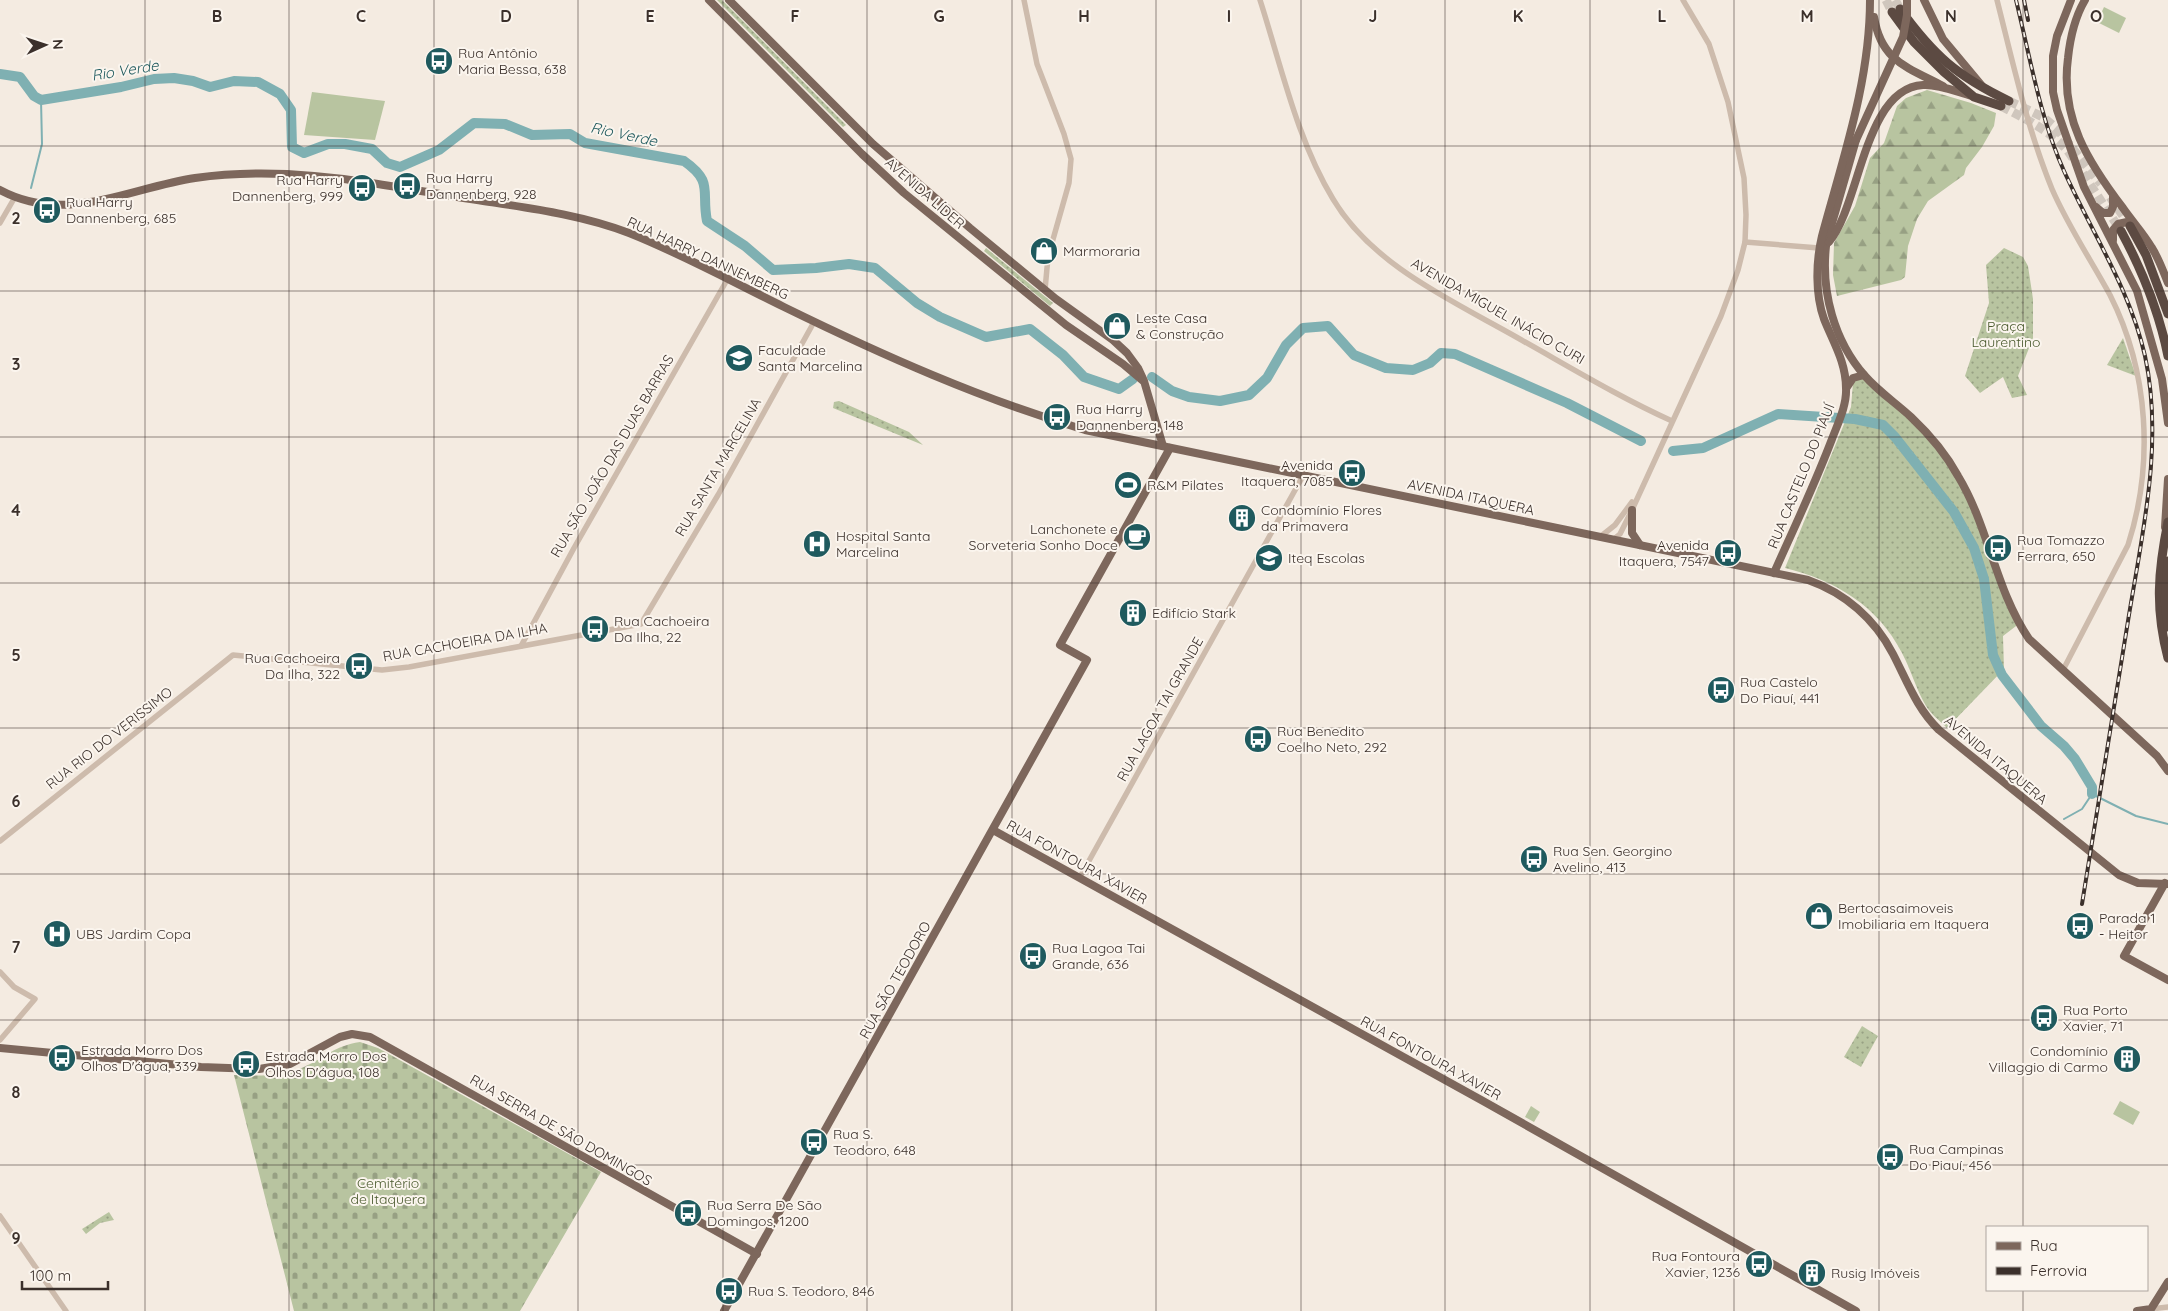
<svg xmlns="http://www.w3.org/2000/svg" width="2168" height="1311" viewBox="0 0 2168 1311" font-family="Quicksand,sans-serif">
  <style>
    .grass { fill: url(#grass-dots) }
    .forest { fill: url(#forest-firs) }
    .cemetery { fill: url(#cemetery-stones) }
    .pitch { fill: #b8c4a0 }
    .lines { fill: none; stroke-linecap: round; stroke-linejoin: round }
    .stream { stroke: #7fb0b2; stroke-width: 2 }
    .river { stroke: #7fb0b2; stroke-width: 10 }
    .highway-tunnel { stroke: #cfc6bd; stroke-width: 9; stroke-dasharray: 9 4.5; stroke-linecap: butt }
    .minor { stroke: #cdbbac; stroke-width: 5.5 }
    .major { stroke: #7d675c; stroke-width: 8 }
    .highway { stroke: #5c4a42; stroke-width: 9 }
    .rail-casing { stroke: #3b302b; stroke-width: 4 }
    .rail { stroke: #fbf5ee; stroke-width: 2; stroke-dasharray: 5.5; stroke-linecap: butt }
    .major-bridge { stroke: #7d675c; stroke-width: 8 }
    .grid { fill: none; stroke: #3b302b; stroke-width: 1; stroke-opacity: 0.55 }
    .labels { text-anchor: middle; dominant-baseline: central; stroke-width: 4; stroke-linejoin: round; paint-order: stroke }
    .poi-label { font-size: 14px; fill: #3b302b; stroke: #fbf5ee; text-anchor: start }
    .street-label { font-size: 14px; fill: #3b302b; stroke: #fbf5ee }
    .park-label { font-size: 14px; fill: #4a5a2e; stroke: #fbf5ee }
    .water-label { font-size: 15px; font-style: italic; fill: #1f5a5e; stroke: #fbf5ee }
    .grid-label { font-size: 16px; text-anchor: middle; font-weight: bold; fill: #3b302b; stroke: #fbf5ee; stroke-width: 4; stroke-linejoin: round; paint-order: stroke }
  </style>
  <defs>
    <pattern id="grass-dots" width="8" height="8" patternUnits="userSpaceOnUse" patternTransform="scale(1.25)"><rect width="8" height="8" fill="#b8c4a0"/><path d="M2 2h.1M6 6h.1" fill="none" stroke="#97a083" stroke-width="1.8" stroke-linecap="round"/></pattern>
    <pattern id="forest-firs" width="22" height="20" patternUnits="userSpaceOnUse" patternTransform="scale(1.25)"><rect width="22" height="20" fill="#b8c4a0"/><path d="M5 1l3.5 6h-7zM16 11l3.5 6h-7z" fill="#97a083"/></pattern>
    <pattern id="cemetery-stones" width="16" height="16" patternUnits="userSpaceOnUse" patternTransform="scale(1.25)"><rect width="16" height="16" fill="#b8c4a0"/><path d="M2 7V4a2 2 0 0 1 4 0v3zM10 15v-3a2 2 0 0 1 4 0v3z" fill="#97a083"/></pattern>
  </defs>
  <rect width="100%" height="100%" fill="#f4ebe1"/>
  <g class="grass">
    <path d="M717 0H722L846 125 843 127Z"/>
    <path d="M986 248 1053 303 1050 306 984 251Z"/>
    <path d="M2004 248 2023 257 2028 266 2033 299V338L2018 376 2027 395 2012 398 2003 377 1980 393 1965 376 1989 303 1986 265Z"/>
    <path d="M2123 338 2136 376 2107 365Z"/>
    <path d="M1861 377 1926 431 1957 471 2020 623 2003 636 2004 669 1947 728C1940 721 1931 714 1926 706 1916 689 1911 670 1902 653 1878 606 1835 580 1785 568L1851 407 1853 383Z"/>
    <path d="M839 401 909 432 923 445 833 408 834 402Z"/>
    <path d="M1862 1026 1878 1036 1861 1067 1844 1057Z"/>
    <path d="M109 1212 114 1220 100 1223 86 1234 82 1229Z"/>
  </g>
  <path class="forest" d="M1927 90 1971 103 1996 113 1994 126 1982 147 1966 168 1964 175 1928 201 1917 219 1908 246 1905 277 1901 280 1837 296 1833 275 1834 243 1855 206 1870 158 1884 143 1897 106 1906 98Z"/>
  <path class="cemetery" d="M360 1042 378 1048 601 1172 520 1311H294L234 1075C257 1076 283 1077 304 1067 326 1057 334 1046 360 1042Z"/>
  <g class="pitch">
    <path d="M2104 7 2126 18 2119 33 2097 22Z"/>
    <path d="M312 92 385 101 375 140 304 135Z"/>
    <path d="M2120 1101 2140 1112 2133 1125 2113 1114Z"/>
    <path d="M1531 1106 1540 1112 1534 1122 1525 1117Z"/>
  </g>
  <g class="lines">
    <g class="stream">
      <path d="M31 188 42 144 41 100"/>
      <path d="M2064 819 2082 809 2092 794 2136 816 2168 824"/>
    </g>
    <g class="river">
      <path d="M0 74 20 77 34 96 41 100 121 87 154 79 174 78 193 81 210 87 234 81 258 82 280 94 291 110 292 147 304 153 328 144H345L372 149 387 163 400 167 439 150 474 123 505 124 532 135 570 134 585 143 684 161C714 182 701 191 707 221L745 246 773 270 816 268 849 264 875 268 917 303 940 317 986 337 1030 329 1063 355 1084 377 1119 389 1133 379"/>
      <path d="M1152 377 1172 391 1189 397 1220 401 1249 395 1267 378 1286 345 1303 328 1328 326 1354 355 1386 368 1413 370 1430 363 1441 353 1455 354 1567 403 1641 441"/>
      <path d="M1673 451 1703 448 1778 414 1855 419 1883 425 1895 437 1954 512 1974 548 1984 579 1993 655 2002 675 2041 726 2064 746 2075 759 2092 787V794"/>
    </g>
    <g class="highway-tunnel">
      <path d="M1886 0 1892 12"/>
      <path d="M1895 0 1900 9"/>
      <path d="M2009 101 2043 117 2057 129 2101 184"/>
      <path d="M2001 106C2026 119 2049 130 2068 151L2121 231"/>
      <path d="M2110 197 2130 226"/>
    </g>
    <g class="minor">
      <path d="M1024 0 1037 64 1064 134 1071 159 1069 183 1048 257 1045 290"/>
      <path d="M1260 0C1281 65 1297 140 1333 199 1374 268 1458 303 1525 342 1573 369 1621 398 1672 421"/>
      <path d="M1997 0C2013 63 2027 128 2052 189 2068 226 2091 260 2110 295 2149 372 2154 464 2128 545L2063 670"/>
      <path d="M0 223 15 197"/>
      <path d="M1745 242 1819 248"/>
      <path d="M1600 537 1615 525 1632 502"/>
      <path d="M1614 539 1620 534 1632 510 1721 316 1738 270 1745 242 1746 215 1744 178 1728 102 1709 44 1683 0"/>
      <path d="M521 646 574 548 727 280"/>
      <path d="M0 841 233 655 382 670 409 667 641 624 718 495 814 322"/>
      <path d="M1080 877 1304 474"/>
      <path d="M0 972 14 987 35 999 0 1040"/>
      <path d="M0 1216 66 1311"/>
      <path d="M2151 1309 2168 1307"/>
    </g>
    <g class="major">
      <path d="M709 0 862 154 904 193 1066 325 1123 364 1142 380"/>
      <path d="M729 0 873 144 970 228 1056 299 1113 340 1127 353 1138 368 1144 381 1163 446"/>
      <path d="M1924 0 1943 39 1983 87"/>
      <path d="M2071 0 2057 36 2053 56V92L2057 110 2084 187 2137 291 2162 379 2168 423"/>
      <path d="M2085 0C2075 17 2070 39 2068 58 2060 118 2088 162 2123 208 2132 221 2144 234 2152 248 2159 259 2163 271 2168 283"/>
      <path d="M1874 17C1881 61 1907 67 1943 86"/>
      <path d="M1856 140C1849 164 1842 188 1835 213 1832 223 1828 235 1826 246 1821 292 1834 341 1865 376 1879 392 1896 403 1911 417 1929 434 1946 454 1958 476 1989 527 1995 589 2029 639L2157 756 2168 771"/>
      <path d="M0 190C65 225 129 188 195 178 251 170 315 174 371 183 411 189 450 196 490 202 536 209 585 216 629 233 682 254 733 282 784 307 882 355 981 399 1085 430L1808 580C1845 593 1875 619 1893 654 1907 681 1917 709 1939 730L2119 875 2138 883 2168 884"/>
      <path d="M2096 207 2103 213H2110L2113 207V196"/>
      <path d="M2113 240V230L2118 224 2127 222 2134 225"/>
      <path d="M1829 242C1860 206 1864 88 1923 85 1939 84 1957 92 1972 96"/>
      <path d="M1847 387 1853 378 1864 375"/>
      <path d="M1632 510V533L1640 545"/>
      <path d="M2165 527 2168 479"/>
      <path d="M1774 573C1794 528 1815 484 1832 439 1838 423 1847 405 1846 388 1846 362 1833 342 1824 319 1815 294 1816 261 1822 236 1843 158 1870 81 1870 0"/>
      <path d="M993 830 1483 1101 1856 1311"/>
      <path d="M2165 883 2124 956 2168 980"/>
      <path d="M0 1048 201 1067 259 1069 290 1064 340 1037 352 1034 370 1037 757 1254"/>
      <path d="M724 1311 1087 660 1060 645 1170 448"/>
      <path d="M2137 1311 2151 1309 2168 1282"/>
    </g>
    <g class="highway">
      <path d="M1900 9C1934 56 1957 76 2009 101"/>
      <path d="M1892 12 1914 42 1944 72 1974 97 2001 106"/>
      <path d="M2130 226 2146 255 2168 314"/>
      <path d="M2121 231C2142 270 2159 311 2168 356"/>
      <path d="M2168 522C2158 571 2155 609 2168 658"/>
      <path d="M2168 561 2165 602 2168 627"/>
    </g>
    <defs>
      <g id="rail">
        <path d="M2016 0C2030 57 2040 118 2064 171 2092 233 2130 289 2145 356 2164 444 2142 534 2128 621 2113 715 2097 810 2082 904"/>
        <path d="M2024 0 2028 20"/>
      </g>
    </defs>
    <use href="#rail" class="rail-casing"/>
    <use href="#rail" class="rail"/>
    <path class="major-bridge" d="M1856 140 1903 37 1907 15V0"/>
  </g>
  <path class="grid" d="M145 0V1311M289 0V1311M434 0V1311M578 0V1311M723 0V1311M867 0V1311M1012 0V1311M1156 0V1311M1301 0V1311M1445 0V1311M1590 0V1311M1734 0V1311M1879 0V1311M2023 0V1227M0 146H2168M0 291H2168M0 437H2168M0 583H2168M0 728H2168M0 874H2168M0 1020H2168M0 1165H2168M2023 1290V1311"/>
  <defs>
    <symbol id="bus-disc" viewBox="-11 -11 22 22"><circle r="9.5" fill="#1f5a5e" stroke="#fbf5ee"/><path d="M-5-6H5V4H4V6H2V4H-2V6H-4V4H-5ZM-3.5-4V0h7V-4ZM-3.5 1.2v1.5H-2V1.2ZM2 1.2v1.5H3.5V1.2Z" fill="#fff"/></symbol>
    <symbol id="shop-disc" viewBox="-11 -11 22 22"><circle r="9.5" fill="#1f5a5e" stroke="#fbf5ee"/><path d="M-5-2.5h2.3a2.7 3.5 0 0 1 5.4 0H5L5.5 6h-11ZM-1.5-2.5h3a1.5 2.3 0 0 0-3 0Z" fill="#fff"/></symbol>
    <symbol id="university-disc" viewBox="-11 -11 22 22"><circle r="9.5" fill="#1f5a5e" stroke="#fbf5ee"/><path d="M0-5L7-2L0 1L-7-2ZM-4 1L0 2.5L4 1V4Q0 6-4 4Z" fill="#fff"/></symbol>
    <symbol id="stadium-disc" viewBox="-11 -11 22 22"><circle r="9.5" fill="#1f5a5e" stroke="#fbf5ee"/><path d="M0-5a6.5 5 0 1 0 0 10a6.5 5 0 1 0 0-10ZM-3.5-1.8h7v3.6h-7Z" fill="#fff"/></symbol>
    <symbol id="building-disc" viewBox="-11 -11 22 22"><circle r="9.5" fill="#1f5a5e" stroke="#fbf5ee"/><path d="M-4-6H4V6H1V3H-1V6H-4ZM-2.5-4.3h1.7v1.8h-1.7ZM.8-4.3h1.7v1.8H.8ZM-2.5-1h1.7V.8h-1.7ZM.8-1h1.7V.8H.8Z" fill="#fff"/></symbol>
    <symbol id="cafe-disc" viewBox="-11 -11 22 22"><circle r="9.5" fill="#1f5a5e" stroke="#fbf5ee"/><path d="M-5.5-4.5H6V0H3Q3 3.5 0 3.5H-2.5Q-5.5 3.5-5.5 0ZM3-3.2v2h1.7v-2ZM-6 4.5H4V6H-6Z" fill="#fff"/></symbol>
    <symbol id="hospital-disc" viewBox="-11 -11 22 22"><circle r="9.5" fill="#1f5a5e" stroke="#fbf5ee"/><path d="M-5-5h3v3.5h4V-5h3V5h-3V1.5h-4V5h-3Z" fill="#fff"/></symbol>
    <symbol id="school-disc" viewBox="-11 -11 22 22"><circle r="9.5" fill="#1f5a5e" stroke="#fbf5ee"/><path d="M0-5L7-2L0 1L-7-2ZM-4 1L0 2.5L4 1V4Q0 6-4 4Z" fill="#fff"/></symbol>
  </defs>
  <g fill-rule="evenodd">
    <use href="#bus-disc" x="423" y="45" width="32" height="32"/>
    <use href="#bus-disc" x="391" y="170" width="32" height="32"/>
    <use href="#bus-disc" x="346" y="172" width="32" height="32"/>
    <use href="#bus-disc" x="31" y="194" width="32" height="32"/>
    <use href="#shop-disc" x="1028" y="235" width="32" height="32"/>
    <use href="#shop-disc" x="1101" y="310" width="32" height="32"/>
    <use href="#university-disc" x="723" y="342" width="32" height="32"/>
    <use href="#bus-disc" x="1041" y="401" width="32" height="32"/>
    <use href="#bus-disc" x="1336" y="457" width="32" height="32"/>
    <use href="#stadium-disc" x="1112" y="469" width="32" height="32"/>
    <use href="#building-disc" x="1226" y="502" width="32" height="32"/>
    <use href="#cafe-disc" x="1121" y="521" width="32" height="32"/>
    <use href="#hospital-disc" x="801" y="528" width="32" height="32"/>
    <use href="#bus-disc" x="1982" y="532" width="32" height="32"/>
    <use href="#bus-disc" x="1712" y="537" width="32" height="32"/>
    <use href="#school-disc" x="1253" y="542" width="32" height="32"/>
    <use href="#building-disc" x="1117" y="597" width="32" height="32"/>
    <use href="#bus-disc" x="579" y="613" width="32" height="32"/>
    <use href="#bus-disc" x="343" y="650" width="32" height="32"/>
    <use href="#bus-disc" x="1705" y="674" width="32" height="32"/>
    <use href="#bus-disc" x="1242" y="723" width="32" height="32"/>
    <use href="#bus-disc" x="1518" y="843" width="32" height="32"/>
    <use href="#shop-disc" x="1803" y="900" width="32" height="32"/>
    <use href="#bus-disc" x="2064" y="910" width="32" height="32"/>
    <use href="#hospital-disc" x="41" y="918" width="32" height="32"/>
    <use href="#bus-disc" x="1017" y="940" width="32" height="32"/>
    <use href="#bus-disc" x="2028" y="1002" width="32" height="32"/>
    <use href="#bus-disc" x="46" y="1042" width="32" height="32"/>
    <use href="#building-disc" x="2111" y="1043" width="32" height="32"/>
    <use href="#bus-disc" x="230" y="1048" width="32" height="32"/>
    <use href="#bus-disc" x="798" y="1126" width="32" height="32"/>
    <use href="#bus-disc" x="1874" y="1141" width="32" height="32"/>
    <use href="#bus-disc" x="672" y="1197" width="32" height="32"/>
    <use href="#bus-disc" x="1743" y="1248" width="32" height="32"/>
    <use href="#building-disc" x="1796" y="1257" width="32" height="32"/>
    <use href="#bus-disc" x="713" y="1275" width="32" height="32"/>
  </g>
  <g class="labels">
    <g class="poi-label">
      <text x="458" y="53">Rua Antônio<tspan x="458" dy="16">Maria Bessa, 638</tspan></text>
      <text x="426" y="178">Rua Harry<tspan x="426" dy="16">Dannenberg, 928</tspan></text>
      <text x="343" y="180" text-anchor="end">Rua Harry<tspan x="343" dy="16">Dannenberg, 999</tspan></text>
      <text x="66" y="202">Rua Harry<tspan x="66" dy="16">Dannenberg, 685</tspan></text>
      <text x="1063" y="251">Marmoraria</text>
      <text x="1136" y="318">Leste Casa<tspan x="1136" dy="16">&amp; Construção</tspan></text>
      <text x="758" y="350">Faculdade<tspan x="758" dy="16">Santa Marcelina</tspan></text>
      <text x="1076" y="409">Rua Harry<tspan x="1076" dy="16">Dannenberg, 148</tspan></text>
      <text x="1333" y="465" text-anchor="end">Avenida<tspan x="1333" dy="16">Itaquera, 7085</tspan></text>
      <text x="1147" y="485">R&amp;M Pilates</text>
      <text x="1261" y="510">Condomínio Flores<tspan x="1261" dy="16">da Primavera</tspan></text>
      <text x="1118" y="529" text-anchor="end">Lanchonete e<tspan x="1118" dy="16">Sorveteria Sonho Doce</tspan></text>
      <text x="836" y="536">Hospital Santa<tspan x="836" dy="16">Marcelina</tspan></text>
      <text x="2017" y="540">Rua Tomazzo<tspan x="2017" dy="16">Ferrara, 650</tspan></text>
      <text x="1709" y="545" text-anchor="end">Avenida<tspan x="1709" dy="16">Itaquera, 7547</tspan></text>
      <text x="1288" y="558">Iteq Escolas</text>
      <text x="1152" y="613">Edifício Stark</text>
      <text x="614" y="621">Rua Cachoeira<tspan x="614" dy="16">Da Ilha, 22</tspan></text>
      <text x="340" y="658" text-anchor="end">Rua Cachoeira<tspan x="340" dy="16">Da Ilha, 322</tspan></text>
      <text x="1740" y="682">Rua Castelo<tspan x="1740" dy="16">Do Piauí, 441</tspan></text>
      <text x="1277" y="731">Rua Benedito<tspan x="1277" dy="16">Coelho Neto, 292</tspan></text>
      <text x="1553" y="851">Rua Sen. Georgino<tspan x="1553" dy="16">Avelino, 413</tspan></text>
      <text x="1838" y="908">Bertocasaimoveis<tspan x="1838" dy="16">Imobiliaria em Itaquera</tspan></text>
      <text x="2099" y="918">Parada 1<tspan x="2099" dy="16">- Heitor</tspan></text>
      <text x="76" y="934">UBS Jardim Copa</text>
      <text x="1052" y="948">Rua Lagoa Tai<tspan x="1052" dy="16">Grande, 636</tspan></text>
      <text x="2063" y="1010">Rua Porto<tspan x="2063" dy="16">Xavier, 71</tspan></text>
      <text x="81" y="1050">Estrada Morro Dos<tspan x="81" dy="16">Olhos D'água, 339</tspan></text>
      <text x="2108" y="1051" text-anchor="end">Condomínio<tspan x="2108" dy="16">Villaggio di Carmo</tspan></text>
      <text x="265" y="1056">Estrada Morro Dos<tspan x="265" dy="16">Olhos D'água, 108</tspan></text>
      <text x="833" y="1134">Rua S.<tspan x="833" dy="16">Teodoro, 648</tspan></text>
      <text x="1909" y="1149">Rua Campinas<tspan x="1909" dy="16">Do Piauí, 456</tspan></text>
      <text x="707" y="1205">Rua Serra De São<tspan x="707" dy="16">Domingos, 1200</tspan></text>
      <text x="1740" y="1256" text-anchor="end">Rua Fontoura<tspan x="1740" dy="16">Xavier, 1236</tspan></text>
      <text x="1831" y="1273">Rusig Imóveis</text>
      <text x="748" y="1291">Rua S. Teodoro, 846</text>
    </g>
    <g class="street-label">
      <text transform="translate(925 193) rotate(41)">AVENIDA LÍDER</text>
      <text transform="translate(708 258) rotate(25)">RUA HARRY DANNEMBERG</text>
      <text transform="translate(1498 311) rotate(30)">AVENIDA MIGUEL INÁCIO CURI</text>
      <text transform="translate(612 456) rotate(-60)">RUA SÃO JOÃO DAS DUAS BARRAS</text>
      <text transform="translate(718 467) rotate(-60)">RUA SANTA MARCELINA</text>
      <text transform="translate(1801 476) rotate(-68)">RUA CASTELO DO PIAUÍ</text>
      <text transform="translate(1471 497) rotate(12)">AVENIDA ITAQUERA</text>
      <text transform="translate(465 642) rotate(-10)">RUA CACHOEIRA DA ILHA</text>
      <text transform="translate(1160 709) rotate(-61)">RUA LAGOA TAI GRANDE</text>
      <text transform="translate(109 738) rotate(-38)">RUA RIO DO VERISSIMO</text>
      <text transform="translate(1996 760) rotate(40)">AVENIDA ITAQUERA</text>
      <text transform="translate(1077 862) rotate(29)">RUA FONTOURA XAVIER</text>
      <text transform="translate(895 980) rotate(-61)">RUA SÃO TEODORO</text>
      <text transform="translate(1431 1058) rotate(29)">RUA FONTOURA XAVIER</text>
      <text transform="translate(561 1130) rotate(30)">RUA SERRA DE SÃO DOMINGOS</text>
    </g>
    <g class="park-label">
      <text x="2006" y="326">Praça<tspan x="2006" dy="16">Laurentino</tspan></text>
      <text x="388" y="1183">Cemitério<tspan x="388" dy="16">de Itaquera</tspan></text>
    </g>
    <g class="water-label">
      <text transform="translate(125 70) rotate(-9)">Rio Verde</text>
      <text transform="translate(624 134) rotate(12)">Rio Verde</text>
    </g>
  </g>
  <g class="grid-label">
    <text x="217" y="22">B</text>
    <text x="361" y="22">C</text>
    <text x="506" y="22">D</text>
    <text x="650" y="22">E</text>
    <text x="795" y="22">F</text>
    <text x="939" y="22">G</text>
    <text x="1084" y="22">H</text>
    <text x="1229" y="22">I</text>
    <text x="1373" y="22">J</text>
    <text x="1518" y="22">K</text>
    <text x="1662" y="22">L</text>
    <text x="1807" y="22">M</text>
    <text x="1951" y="22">N</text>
    <text x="2096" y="22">O</text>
    <text x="16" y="224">2</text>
    <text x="16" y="370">3</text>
    <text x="16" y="516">4</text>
    <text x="16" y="661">5</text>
    <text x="16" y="807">6</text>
    <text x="16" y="953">7</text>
    <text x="16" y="1098">8</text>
    <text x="16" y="1244">9</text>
  </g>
  <rect x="1986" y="1226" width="162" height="65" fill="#fbf5ee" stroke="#aea6a0"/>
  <rect x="1996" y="1242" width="25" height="8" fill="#7d675c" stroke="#aea6a0"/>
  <text x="2030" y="1251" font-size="15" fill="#3b302b">Rua</text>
  <rect x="1996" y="1267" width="25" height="8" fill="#3b302b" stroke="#aea6a0"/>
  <text x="2030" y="1276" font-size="15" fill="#3b302b">Ferrovia</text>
  <g transform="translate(45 45) rotate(87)" stroke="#fbf5ee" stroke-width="4" paint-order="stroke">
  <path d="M0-4L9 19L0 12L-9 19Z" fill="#3b302b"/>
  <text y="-8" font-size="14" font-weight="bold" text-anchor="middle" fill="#3b302b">N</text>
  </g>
  <path d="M22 1281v8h86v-8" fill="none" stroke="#3b302b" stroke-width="2.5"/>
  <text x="30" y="1281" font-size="15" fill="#3b302b" stroke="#fbf5ee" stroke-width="4" paint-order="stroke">100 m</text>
</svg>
